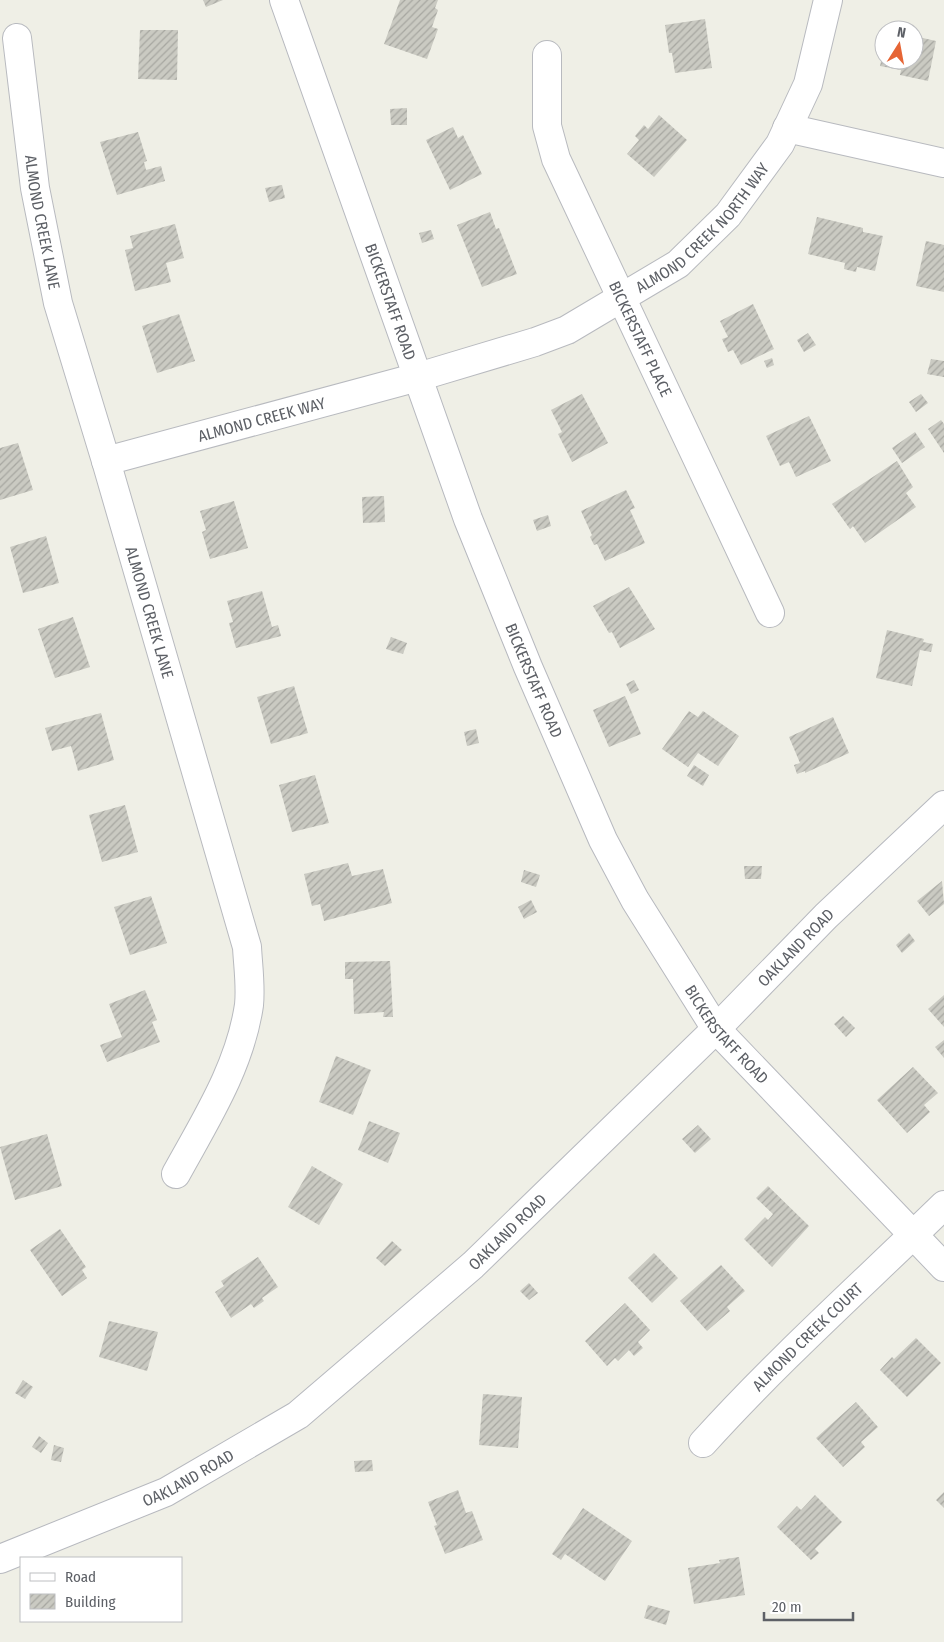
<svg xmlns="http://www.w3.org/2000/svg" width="944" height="1642" viewBox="0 0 944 1642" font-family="'Fira Sans Condensed',sans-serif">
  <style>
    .building { fill: url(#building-hatch) }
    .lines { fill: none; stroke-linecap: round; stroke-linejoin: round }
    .street-casing { stroke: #b8babf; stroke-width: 30 }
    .secondary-casing { stroke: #b7b9bf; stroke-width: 30 }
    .street { stroke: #fff; stroke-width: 28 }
    .secondary { stroke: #fff; stroke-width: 28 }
    .labels { text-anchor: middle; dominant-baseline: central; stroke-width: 4; stroke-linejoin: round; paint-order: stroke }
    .street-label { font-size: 16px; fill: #5d6066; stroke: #fff }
  </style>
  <defs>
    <pattern id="building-hatch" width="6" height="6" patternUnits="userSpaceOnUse" patternTransform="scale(1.25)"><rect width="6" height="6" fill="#cacac2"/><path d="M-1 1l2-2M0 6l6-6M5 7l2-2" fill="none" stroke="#a7a7a1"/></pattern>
  </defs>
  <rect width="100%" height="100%" fill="#efefe6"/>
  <g class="building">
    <path d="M203 0H223L206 7Z"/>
    <path d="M400 0H438L435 8 438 10 432 27 438 29 427 59 384 44Z"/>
    <path d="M705 19 712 68 675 73 672 53H669L665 25Z"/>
    <path d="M140 30H178L177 80 138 79Z"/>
    <path d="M914 36 936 41 928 81 900 75 901 70 880 66 883 52 884 60H914Z"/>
    <path d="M407 108V125H391L390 109Z"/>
    <path d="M659 115 687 140 654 177 627 154 639 140 635 136 644 125 648 129Z"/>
    <path d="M453 127 458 138 463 135 482 174 450 190 426 140Z"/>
    <path d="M138 132 147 161 144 162 146 170 161 166 165 181 117 195 100 142Z"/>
    <path d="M282 185 285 198 269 202 265 188Z"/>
    <path d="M490 212 496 229 499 228 517 274 482 287 457 225Z"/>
    <path d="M817 217 863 228V232L883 236 875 271 857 267 856 272 844 269 845 263 808 254Z"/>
    <path d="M175 224 184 258 166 263 171 282 135 291 125 250 133 248 130 236Z"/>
    <path d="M431 230 434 239 422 243 419 233Z"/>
    <path d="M926 241 944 245V292L916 286Z"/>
    <path d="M753 304 774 349 741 365 733 350 728 352 722 339 728 337 720 321Z"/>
    <path d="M179 314 195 361 157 373 142 326Z"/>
    <path d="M808 333 816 345 804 352 797 340Z"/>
    <path d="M772 358 774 365 767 368 764 361Z"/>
    <path d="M931 359 944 361V377L927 374Z"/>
    <path d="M582 394 608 443 572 462 558 434 562 432 551 410Z"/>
    <path d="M921 394 928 403 916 412 909 402Z"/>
    <path d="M809 416 831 461 796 477 789 462 780 466 766 436Z"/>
    <path d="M941 420 944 424V453L928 429Z"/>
    <path d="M915 432 925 447 902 463 892 448Z"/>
    <path d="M18 443 33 490 0 500V448Z"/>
    <path d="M897 461 913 487 906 493 916 507 865 543 853 526 850 529 832 504Z"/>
    <path d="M626 490 635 508 630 510 645 543 605 561 597 544 594 545 590 537 592 535 581 511Z"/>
    <path d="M384 496 385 522 363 523 362 497Z"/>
    <path d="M234 501 248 548 210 559 202 532 206 530 200 511Z"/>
    <path d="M548 515 551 526 537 531 533 520Z"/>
    <path d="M46 536 59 583 23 593 10 547Z"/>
    <path d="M629 587 655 629 620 648 612 632 609 633 593 606Z"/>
    <path d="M262 591 272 627 278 625 281 636 236 648 229 623 233 622 227 601Z"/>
    <path d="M73 617 90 667 55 678 38 629Z"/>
    <path d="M887 630 924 639 923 642 933 644 931 652 920 650 912 686 876 678Z"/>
    <path d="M391 637 407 643 403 654 386 649Z"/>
    <path d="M634 680 639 690 631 694 626 684Z"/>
    <path d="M294 686 308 733 271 744 257 697Z"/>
    <path d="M625 696 641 734 609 747 593 710Z"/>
    <path d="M689 711 698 717 703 711 739 736 718 766 698 753 688 767 662 749Z"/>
    <path d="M101 713 114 760 78 771 71 746 52 751 45 728Z"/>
    <path d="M833 717 849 753 805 773V771L797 774 794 765 800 763 789 737Z"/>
    <path d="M476 729 479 743 467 746 464 732Z"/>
    <path d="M694 765 709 775 703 786 687 776Z"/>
    <path d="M315 775 329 823 292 832 279 785Z"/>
    <path d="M125 805 138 852 102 862 89 815Z"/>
    <path d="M348 863 352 876 383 869 392 903 324 921 320 904 312 906 304 874Z"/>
    <path d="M744 866H762L761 879H745Z"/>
    <path d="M524 870 540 875 536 887 521 882Z"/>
    <path d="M942 881 944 904 929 916 917 901Z"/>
    <path d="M151 896 167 943 130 955 114 907Z"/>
    <path d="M531 900 537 912 524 919 518 907Z"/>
    <path d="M909 933 915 941 902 953 896 945Z"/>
    <path d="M390 961 393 1017H383L384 1012 354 1014 353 979H345V962Z"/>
    <path d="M145 990 157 1020 152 1022 160 1042 107 1062 100 1045 122 1037 109 1004Z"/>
    <path d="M944 995V1027L928 1009Z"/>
    <path d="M843 1016 855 1028 846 1037 834 1024Z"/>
    <path d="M944 1040V1058L935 1047Z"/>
    <path d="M336 1056 371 1070 353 1115 319 1102Z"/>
    <path d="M913 1067 938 1093 924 1105 930 1112 907 1133 877 1100Z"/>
    <path d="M369 1121 400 1133 388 1163 358 1150Z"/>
    <path d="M698 1125 711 1139 695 1153 682 1139Z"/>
    <path d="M47 1134 62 1186 15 1200 0 1147Z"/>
    <path d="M312 1166 343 1184 319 1225 288 1207Z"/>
    <path d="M768 1186 809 1226 772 1267 744 1239 765 1217 768 1220 773 1214 756 1198Z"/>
    <path d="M60 1229 86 1267 82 1270 87 1278 62 1296 30 1250Z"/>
    <path d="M392 1241 402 1250 385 1266 376 1258Z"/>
    <path d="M654 1253 678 1278 652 1303 628 1278Z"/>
    <path d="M258 1257 278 1287 262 1298 264 1301 254 1308 251 1304 231 1318 215 1292 224 1286 221 1281Z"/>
    <path d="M721 1265 745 1291 727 1307 730 1311 707 1331 680 1301Z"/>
    <path d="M529 1283 538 1293 529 1300 520 1291Z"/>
    <path d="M625 1303 650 1330 638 1342 643 1348 634 1356 629 1350 618 1361 615 1358 607 1366 585 1341Z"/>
    <path d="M109 1321 158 1332 147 1371 99 1357Z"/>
    <path d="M916 1338 941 1363 907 1397 880 1370 892 1357 894 1359Z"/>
    <path d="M23 1380 33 1387 25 1399 15 1393Z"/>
    <path d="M483 1394 522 1397 518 1448 479 1445Z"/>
    <path d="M856 1402 878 1427 861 1442 865 1447 843 1467 816 1438Z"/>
    <path d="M39 1436 48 1443 41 1453 32 1447Z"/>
    <path d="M54 1445 64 1448 61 1462 51 1460Z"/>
    <path d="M372 1460 373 1471 355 1472 354 1461Z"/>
    <path d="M458 1490 466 1513 472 1511 483 1540 445 1554 434 1526 437 1525 428 1502Z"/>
    <path d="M944 1492V1508L936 1500Z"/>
    <path d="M815 1495 842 1522 815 1549 819 1553 811 1560 777 1527 797 1506 801 1510Z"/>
    <path d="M583 1508 632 1541 605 1581 565 1554 561 1560 552 1554Z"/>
    <path d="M739 1557 745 1595 694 1604 688 1568 720 1563 719 1560Z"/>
    <path d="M648 1605 670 1611 666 1625 644 1618Z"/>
  </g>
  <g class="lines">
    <defs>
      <g id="street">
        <path id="s1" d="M17 38 35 188 58 303 106 461 247 947C248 966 251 986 249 1005 240 1067 205 1121 176 1174"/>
        <path id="s2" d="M547 55V126L556 159 770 613"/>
        <path d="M787 128 944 163"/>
        <path id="s3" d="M106 461 418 377 535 342 567 330 678 264 728 215 780 144 808 84 828 0"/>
        <path id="s4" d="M703 1443C779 1359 863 1284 944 1205"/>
      </g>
      <g id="secondary">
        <path id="s5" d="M284 0 468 519 528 667 603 840 635 900 716 1029 944 1267"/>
        <path id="s6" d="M0 1559 166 1492 298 1415 473 1265 716 1029 826 916 944 805"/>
      </g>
    </defs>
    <use href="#street" class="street-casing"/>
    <use href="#secondary" class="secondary-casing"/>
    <use href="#street" class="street"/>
    <use href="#secondary" class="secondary"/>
  </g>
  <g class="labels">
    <g class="street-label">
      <text stroke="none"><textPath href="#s1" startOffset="186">ALMOND CREEK LANE</textPath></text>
      <text stroke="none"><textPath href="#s3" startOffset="651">ALMOND CREEK NORTH WAY</textPath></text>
      <text stroke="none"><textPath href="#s5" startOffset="320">BICKERSTAFF ROAD</textPath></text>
      <text stroke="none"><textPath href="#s2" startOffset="304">BICKERSTAFF PLACE</textPath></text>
      <text stroke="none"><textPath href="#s3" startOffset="161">ALMOND CREEK WAY</textPath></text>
      <text stroke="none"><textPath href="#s1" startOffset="591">ALMOND CREEK LANE</textPath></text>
      <text stroke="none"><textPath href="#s5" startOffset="725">BICKERSTAFF ROAD</textPath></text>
      <text stroke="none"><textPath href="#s6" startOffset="1015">OAKLAND ROAD</textPath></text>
      <text stroke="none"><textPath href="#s5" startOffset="1130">BICKERSTAFF ROAD</textPath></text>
      <text stroke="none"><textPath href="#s6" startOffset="610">OAKLAND ROAD</textPath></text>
      <text stroke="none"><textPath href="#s4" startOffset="149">ALMOND CREEK COURT</textPath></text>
      <text stroke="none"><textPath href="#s6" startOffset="205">OAKLAND ROAD</textPath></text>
    </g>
  </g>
  <rect x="20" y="1557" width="162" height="65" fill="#ffffff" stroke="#bebfc2"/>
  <rect x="30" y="1573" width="25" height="8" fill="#ffffff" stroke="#bebfc2"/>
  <text x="65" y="1582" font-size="15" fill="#5d6066">Road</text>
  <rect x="30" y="1594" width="25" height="15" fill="url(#building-hatch)" stroke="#bebfc2"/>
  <text x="65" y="1607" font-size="15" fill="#5d6066">Building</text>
  <g transform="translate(899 45) rotate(11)"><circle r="24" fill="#ffffff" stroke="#bebfc2"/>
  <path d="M0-4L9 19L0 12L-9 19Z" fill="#e66535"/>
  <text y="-8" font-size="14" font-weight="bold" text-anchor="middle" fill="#5d6066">N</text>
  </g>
  <path d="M764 1612v8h89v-8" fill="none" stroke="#5d6066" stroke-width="2.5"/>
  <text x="772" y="1612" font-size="15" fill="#5d6066" stroke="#ffffff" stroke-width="4" paint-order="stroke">20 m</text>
</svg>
